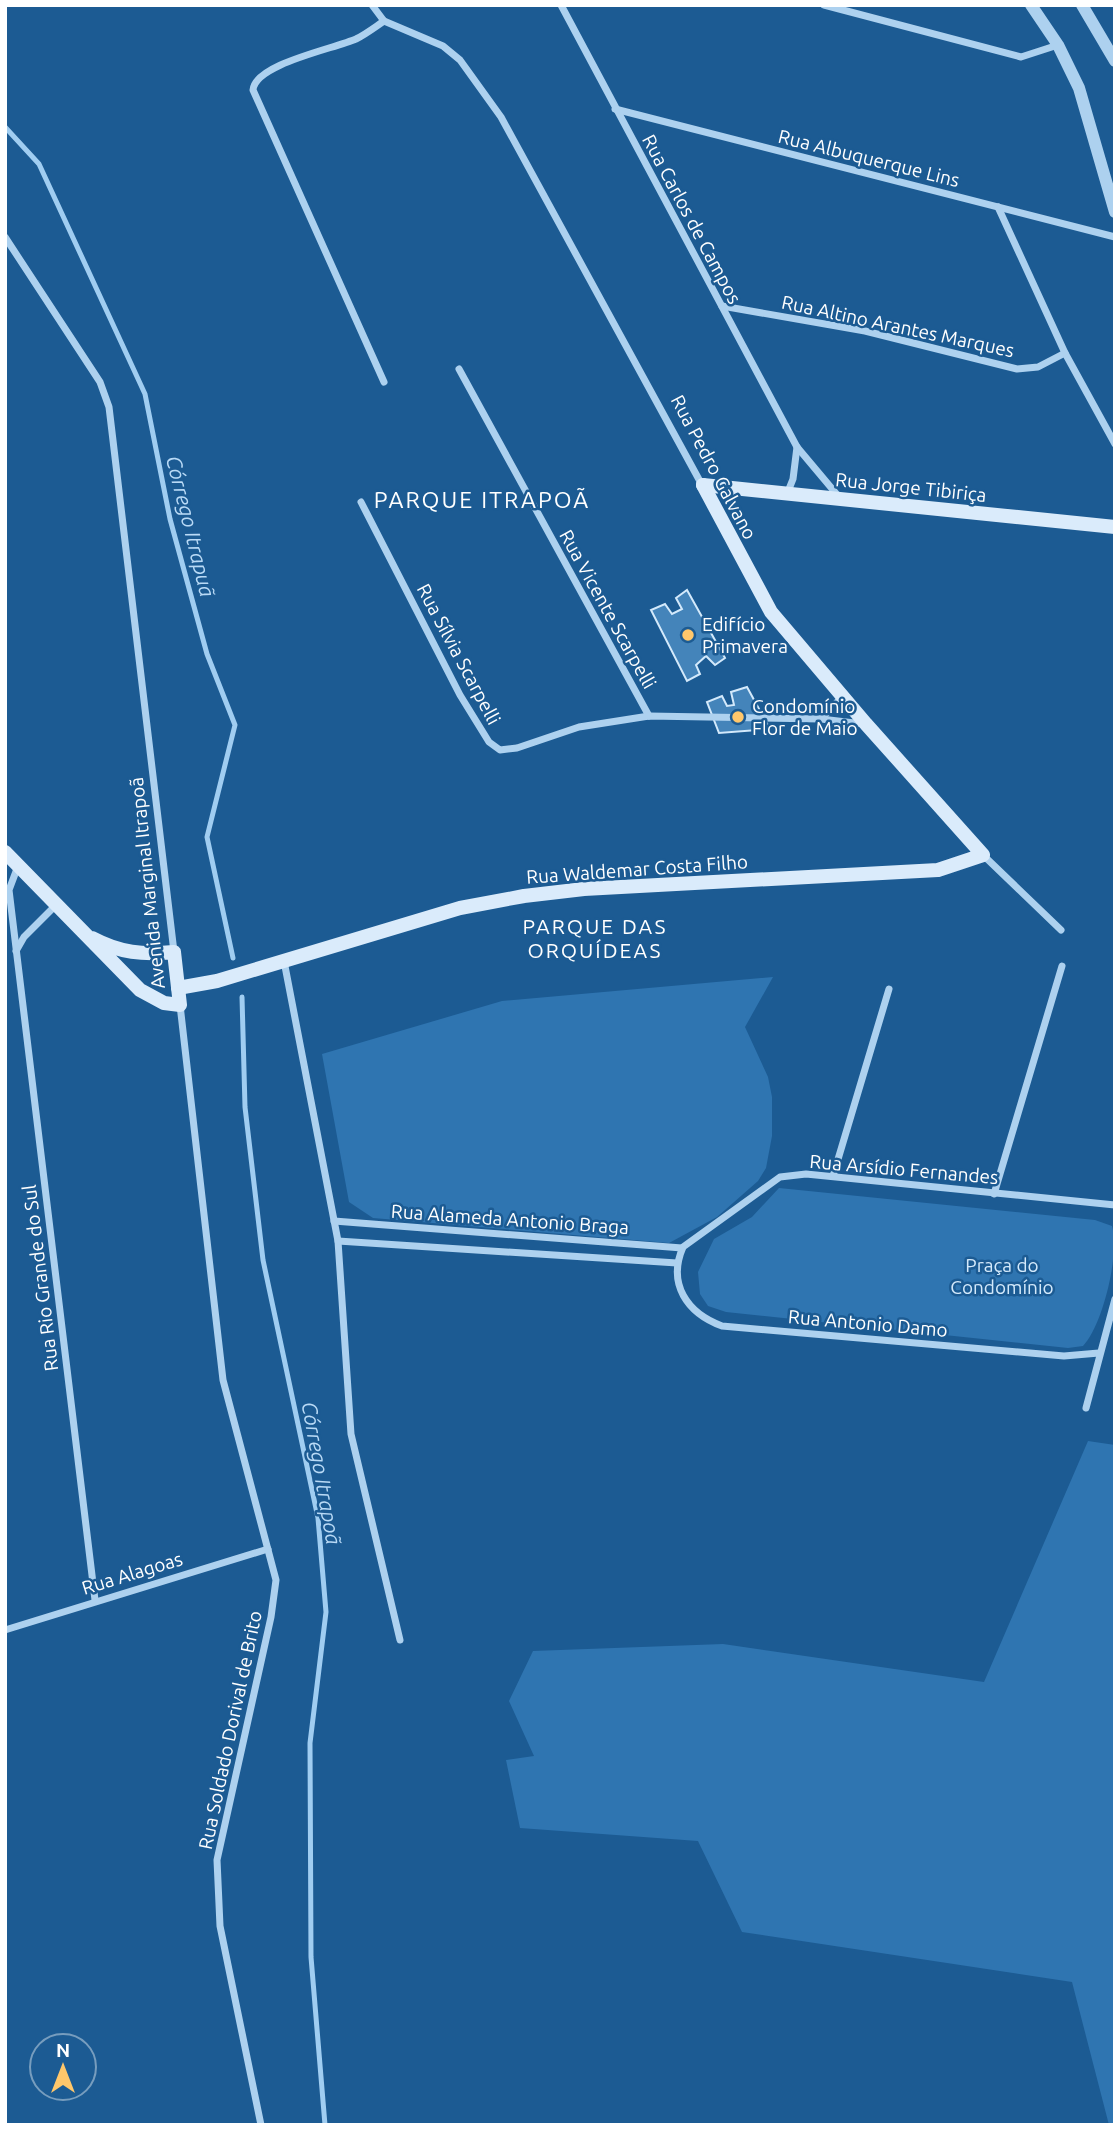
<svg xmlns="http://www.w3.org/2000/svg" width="1120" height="2130" viewBox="0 0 1120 2130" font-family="Ubuntu,sans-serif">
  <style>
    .green { fill: #2f75b1 }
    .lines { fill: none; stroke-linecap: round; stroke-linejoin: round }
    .stream { stroke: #a0cdf1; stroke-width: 5 }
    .building { fill: #4484ba; stroke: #d3e9fb; stroke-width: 2 }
    .minor { stroke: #add1ef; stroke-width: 7 }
    .tertiary { stroke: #add1ef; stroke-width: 12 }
    .secondary { stroke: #daebfb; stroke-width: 14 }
    .poi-dot { fill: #ffc76b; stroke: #1c5b93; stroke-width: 2.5 }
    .labels { text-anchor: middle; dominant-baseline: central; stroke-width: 5; stroke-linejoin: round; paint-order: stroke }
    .street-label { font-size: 19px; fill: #fff; stroke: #1c5b93 }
    .poi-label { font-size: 19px; fill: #fff; stroke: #1c5b93; text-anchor: start }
    .park-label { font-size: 19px; fill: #d3e9fb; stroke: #1c5b93 }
    .water-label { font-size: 21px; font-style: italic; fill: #b9daf6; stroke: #1c5b93 }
    .neighbourhood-label { font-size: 21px; letter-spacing: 2px; fill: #fff; stroke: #1c5b93 }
    .quarter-label { font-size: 23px; letter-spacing: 2px; fill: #fff; stroke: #1c5b93 }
  </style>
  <rect width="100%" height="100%" fill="#1c5b93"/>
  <g class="green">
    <path d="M773 977 745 1027 768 1077 772 1097V1136L766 1168 758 1181 717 1217 669 1243 373 1218 349 1202 322 1054 502 1001Z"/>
    <path d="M779 1188 1095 1220 1112 1226C1120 1253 1103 1325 1083 1346L1068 1348 726 1312 708 1306 700 1294 698 1272 714 1239 752 1217Z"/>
    <path d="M1088 1441 1115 1445V2125H1109L1072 1982 742 1932 698 1841 520 1828 506 1760 534 1756 509 1701 533 1651 723 1644 984 1682Z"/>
  </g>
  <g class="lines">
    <g class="stream">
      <path d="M5 127 39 164 145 394 170 519 207 654 235 725 207 837 233 958"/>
      <path d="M242 997 245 1107 263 1260 318 1518 326 1612 310 1743 311 1957 325 2125"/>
    </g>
  </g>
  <g class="building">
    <path d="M687 590 725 658 715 665 706 656 696 665 700 674 687 681 651 610 665 604 672 614 682 609 676 598Z"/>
    <path d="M747 687 770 729 719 733 707 702 722 696 727 706 734 705 731 692Z"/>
  </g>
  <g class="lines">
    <g class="minor">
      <path d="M372 5 384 21 443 46 460 60 501 117 702 485"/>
      <path d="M561 5 797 447 839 497"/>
      <path d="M824 5 1021 57 1058 45"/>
      <path d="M384 21C375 27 366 34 356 39 333 49 255 64 253 90L384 382"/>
      <path d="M615 109 1115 237"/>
      <path d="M998 207 1065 353 1115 444"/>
      <path d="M5 237 100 382 109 407 174 952"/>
      <path d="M722 306 865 331 1017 369 1038 367 1065 353"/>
      <path d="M459 369 649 716"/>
      <path d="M787 494 793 479 797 447"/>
      <path d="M361 502 460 695 489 742 500 750 517 748 579 727 649 716 821 719 863 724"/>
      <path d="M821 719 842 697"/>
      <path d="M983 855 1061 930"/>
      <path d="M18 866 9 890 95 1600"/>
      <path d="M16 951 24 937 56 905"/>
      <path d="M284 961 338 1241 351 1434 400 1640"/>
      <path d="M180 1005 223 1380 276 1580 271 1617 217 1860 220 1926 261 2125"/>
      <path d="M833 1176 889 989"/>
      <path d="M994 1194 1062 966"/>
      <path d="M334 1221 682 1248"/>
      <path d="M338 1241 677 1263"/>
      <path d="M1099 1353 1064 1356 722 1326C687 1313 667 1284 683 1247L780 1177 806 1174 1115 1205"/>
      <path d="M1086 1408 1115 1299"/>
      <path d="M5 1630 268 1549"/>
    </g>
    <g class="tertiary">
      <path d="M1031 5 1058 45 1079 88 1115 212"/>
      <path d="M1082 5 1115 61"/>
    </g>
    <g class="secondary">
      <path d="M703 485 1115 527"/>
      <path d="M5 852 140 990 164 1003 180 1005 174 952C143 955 120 953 92 938"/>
      <path d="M178 988 217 981 460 908 524 896 584 889 938 870 983 855 866 724 771 612 703 485"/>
    </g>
  </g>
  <g class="poi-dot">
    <circle cx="688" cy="635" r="7"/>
    <circle cx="738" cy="717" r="7"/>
  </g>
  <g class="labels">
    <g class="street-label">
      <text transform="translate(869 158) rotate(14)">Rua Albuquerque Lins</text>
      <text transform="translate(692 219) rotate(62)">Rua Carlos de Campos</text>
      <text transform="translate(898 326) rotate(12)">Rua Altino Arantes Marques</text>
      <text transform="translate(714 467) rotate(62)">Rua Pedro Galvano</text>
      <text transform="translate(911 487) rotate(6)">Rua Jorge Tibiriça</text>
      <text transform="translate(608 609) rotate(61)">Rua Vicente Scarpelli</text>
      <text transform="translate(459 654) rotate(62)">Rua Sílvia Scarpelli</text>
      <text transform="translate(637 869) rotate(-4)">Rua Waldemar Costa Filho</text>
      <text transform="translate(147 883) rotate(-96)">Avenida Marginal Itrapoã</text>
      <text transform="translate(904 1169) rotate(5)">Rua Arsídio Fernandes</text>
      <text transform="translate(510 1219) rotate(4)">Rua Alameda Antonio Braga</text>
      <text transform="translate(40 1278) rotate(-97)">Rua Rio Grande do Sul</text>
      <text transform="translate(868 1323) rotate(5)">Rua Antonio Damo</text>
      <text transform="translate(132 1573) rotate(-17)">Rua Alagoas</text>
      <text transform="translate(230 1730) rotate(-78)">Rua Soldado Dorival de Brito</text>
    </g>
    <g class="poi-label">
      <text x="702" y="624">Edifício<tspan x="702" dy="22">Primavera</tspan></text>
      <text x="752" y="706">Condomínio<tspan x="752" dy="22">Flor de Maio</tspan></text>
    </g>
    <g class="park-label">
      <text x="1002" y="1265">Praça do<tspan x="1002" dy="22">Condomínio</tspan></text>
    </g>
    <g class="water-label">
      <text transform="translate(191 526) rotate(76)">Córrego Itrapuã</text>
      <text transform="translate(322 1473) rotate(80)">Córrego Itrapoã</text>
    </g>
    <g class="neighbourhood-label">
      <text x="595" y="926">PARQUE DAS<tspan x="595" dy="24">ORQUÍDEAS</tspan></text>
    </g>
    <g class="quarter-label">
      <text x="482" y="499">PARQUE ITRAPOÃ</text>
    </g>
  </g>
  <rect width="1120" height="2130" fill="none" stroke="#ffffff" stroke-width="14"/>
  <g transform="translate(63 2067)"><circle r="33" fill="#1c5b93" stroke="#779dbe" stroke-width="2"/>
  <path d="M0-5L12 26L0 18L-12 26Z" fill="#ffc76b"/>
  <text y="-10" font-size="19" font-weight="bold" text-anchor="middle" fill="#ffffff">N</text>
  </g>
</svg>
